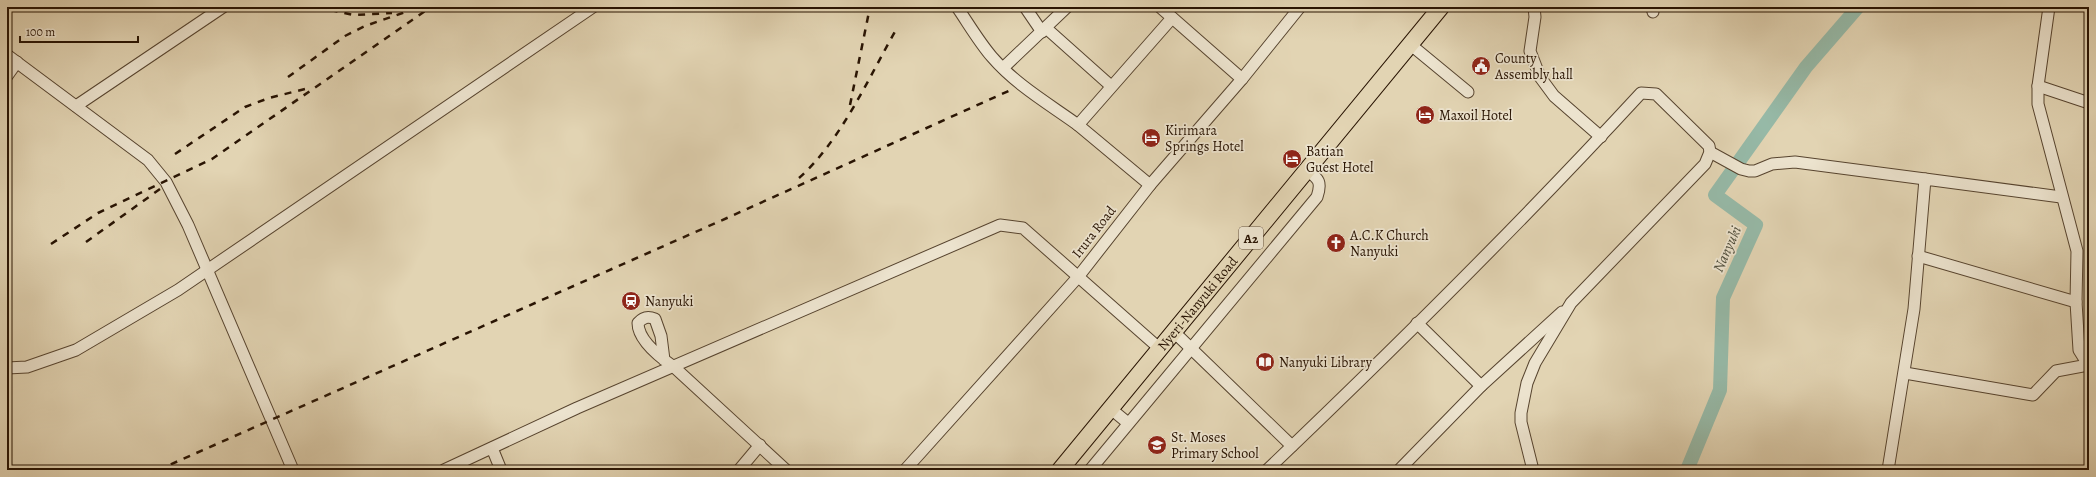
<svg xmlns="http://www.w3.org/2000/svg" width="2096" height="477" viewBox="0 0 2096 477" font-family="Alegreya,serif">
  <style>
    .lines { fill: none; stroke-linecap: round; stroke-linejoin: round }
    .river { stroke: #96b9a7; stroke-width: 14 }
    .minor-casing { stroke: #57442f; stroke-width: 13 }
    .highway-casing { stroke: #291403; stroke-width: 18 }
    .minor { stroke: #ece3ce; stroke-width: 11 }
    .highway { stroke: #e2d4b3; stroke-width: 16 }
    .rail { stroke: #291403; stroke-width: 2.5; stroke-dasharray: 7 7; stroke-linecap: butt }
    .labels { text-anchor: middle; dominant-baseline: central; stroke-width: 3.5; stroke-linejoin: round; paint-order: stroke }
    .shield { fill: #ece3ce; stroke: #645240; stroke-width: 1 }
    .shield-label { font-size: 13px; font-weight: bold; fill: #291403 }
    .poi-label { font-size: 14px; fill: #291403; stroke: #ece3ce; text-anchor: start }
    .street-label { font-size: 14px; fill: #291403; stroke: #ece3ce }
    .water-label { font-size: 15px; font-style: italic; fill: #4f4e3c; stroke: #ece3ce }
  </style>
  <rect width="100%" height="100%" fill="#e2d4b3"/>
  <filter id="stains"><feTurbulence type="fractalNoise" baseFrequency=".005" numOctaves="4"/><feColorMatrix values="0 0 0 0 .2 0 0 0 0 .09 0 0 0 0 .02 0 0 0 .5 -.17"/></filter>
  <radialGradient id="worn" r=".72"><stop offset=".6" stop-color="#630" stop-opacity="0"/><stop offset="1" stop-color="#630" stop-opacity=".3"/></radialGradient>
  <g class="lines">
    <path class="river" d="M1687 470 1720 390 1723 298 1756 225 1715 195 1806 67 1858 7"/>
    <defs>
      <g id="minor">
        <path d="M957 7C968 23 979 42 992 57 1016 85 1049 104 1078 125"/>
        <path d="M1025 7 1042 32"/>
        <path d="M1160 7 1242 79"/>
        <path d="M1534 7 1535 17 1530 51 1540 77 1554 96 1601 137"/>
        <path d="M1652 7 1653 12"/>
        <path d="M2049 7 2038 86V104L2077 251 2076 302 2079 350 2089 366"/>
        <path d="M1046 28 1111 86"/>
        <path d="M1411 45 1468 92"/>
        <path d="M7 55 148 160 166 182 188 225 293 470"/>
        <path d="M1003 68 1067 7"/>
        <path d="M7 76 17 62"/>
        <path d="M2038 86 2089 103"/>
        <path d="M76 106 223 7"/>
        <path d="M1710 152 1741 169 1749 171H1755L1772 164 1795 162 1925 179"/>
        <path d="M1150 185 1078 125 1172 18"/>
        <path d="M1918 256 2076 302"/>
        <path d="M1417 323 1481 386"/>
        <path d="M1174 332 1292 446"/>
        <path d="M664 360 661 336 655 319C648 316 643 317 638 323 638 340 661 358 674 367L786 470"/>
        <path d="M7 368 27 367 76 350 178 290 593 7"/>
        <path d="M1905 373 2033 395 2056 371 2088 365"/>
        <path d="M1111 409 1128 423"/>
        <path d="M492 448 501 470"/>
        <path d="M444 470 577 408 1000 225 1023 228 1159 348"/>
        <path d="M739 470 760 445"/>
        <path d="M905 470 1078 277 1150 185 1242 79 1300 7"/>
        <path d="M1090 470 1317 197C1322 182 1319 179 1307 170"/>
        <path d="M1267 470C1395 348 1521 223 1641 93L1656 94 1709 146 1710 152 1705 164 1571 303 1535 363 1527 383 1521 413V422L1533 470"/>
        <path d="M1399 470 1481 386 1562 312"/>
        <path d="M1888 470 1914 309 1925 179 2061 197"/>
      </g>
      <g id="highway">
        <path id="s1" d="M1060 470 1441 7"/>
      </g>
    </defs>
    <use href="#minor" class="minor-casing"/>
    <use href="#highway" class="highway-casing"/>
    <use href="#minor" class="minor"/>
    <use href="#highway" class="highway"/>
    <g class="rail">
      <path d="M317 7 353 15 392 13"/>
      <path d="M288 77 345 36 365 26 420 7"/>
      <path d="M850 105 870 7"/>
      <path d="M175 154 245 107 269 98 309 88"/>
      <path d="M799 178C841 141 869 77 897 28"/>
      <path d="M86 242 160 189"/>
      <path d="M51 244 98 213 212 159 431 7"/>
      <path d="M158 470 727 218 1013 89"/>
    </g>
  </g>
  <defs>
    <symbol id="civic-disc" viewBox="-11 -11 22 22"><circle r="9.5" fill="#8f2418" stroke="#ece3ce"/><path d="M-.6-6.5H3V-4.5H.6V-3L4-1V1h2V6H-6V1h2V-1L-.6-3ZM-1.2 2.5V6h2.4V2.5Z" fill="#fff"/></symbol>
    <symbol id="hotel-disc" viewBox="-11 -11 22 22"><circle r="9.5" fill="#8f2418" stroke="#ece3ce"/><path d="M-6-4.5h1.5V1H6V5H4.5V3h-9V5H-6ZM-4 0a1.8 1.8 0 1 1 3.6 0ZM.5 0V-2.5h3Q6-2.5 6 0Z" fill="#fff"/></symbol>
    <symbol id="church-disc" viewBox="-11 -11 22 22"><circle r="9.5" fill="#8f2418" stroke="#ece3ce"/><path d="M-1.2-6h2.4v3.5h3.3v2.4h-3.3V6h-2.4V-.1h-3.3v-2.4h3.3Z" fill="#fff"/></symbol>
    <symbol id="station-disc" viewBox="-11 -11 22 22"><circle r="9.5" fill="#8f2418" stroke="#ece3ce"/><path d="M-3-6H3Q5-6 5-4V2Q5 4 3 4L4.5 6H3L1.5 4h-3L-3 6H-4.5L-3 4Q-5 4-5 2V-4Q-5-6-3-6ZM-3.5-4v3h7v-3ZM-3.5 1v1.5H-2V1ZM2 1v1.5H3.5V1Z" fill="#fff"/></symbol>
    <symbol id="library-disc" viewBox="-11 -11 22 22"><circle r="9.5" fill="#8f2418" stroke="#ece3ce"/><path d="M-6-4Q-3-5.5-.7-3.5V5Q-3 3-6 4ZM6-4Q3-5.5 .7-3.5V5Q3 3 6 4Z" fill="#fff"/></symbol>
    <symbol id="school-disc" viewBox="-11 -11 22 22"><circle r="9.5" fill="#8f2418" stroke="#ece3ce"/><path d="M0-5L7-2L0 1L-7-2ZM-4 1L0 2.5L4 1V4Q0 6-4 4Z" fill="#fff"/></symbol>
  </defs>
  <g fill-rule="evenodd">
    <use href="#civic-disc" x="1470" y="55" width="22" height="22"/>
    <use href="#hotel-disc" x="1414" y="104" width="22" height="22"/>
    <use href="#hotel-disc" x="1140" y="127" width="22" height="22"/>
    <use href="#hotel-disc" x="1281" y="148" width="22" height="22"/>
    <use href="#church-disc" x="1325" y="232" width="22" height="22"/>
    <use href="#station-disc" x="620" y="290" width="22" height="22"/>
    <use href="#library-disc" x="1254" y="351" width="22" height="22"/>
    <use href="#school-disc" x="1146" y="434" width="22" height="22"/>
  </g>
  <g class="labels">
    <rect class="shield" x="1239" y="227" width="24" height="22" rx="3"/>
    <g class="shield-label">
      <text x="1251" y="238">A2</text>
    </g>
    <g class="poi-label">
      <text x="1495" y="58">County<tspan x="1495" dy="16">Assembly hall</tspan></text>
      <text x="1439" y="115">Maxoil Hotel</text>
      <text x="1165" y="130">Kirimara<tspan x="1165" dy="16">Springs Hotel</tspan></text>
      <text x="1306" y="151">Batian<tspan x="1306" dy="16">Guest Hotel</tspan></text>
      <text x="1350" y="235">A.C.K Church<tspan x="1350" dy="16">Nanyuki</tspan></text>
      <text x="645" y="301">Nanyuki</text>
      <text x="1279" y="362">Nanyuki Library</text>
      <text x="1171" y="437">St. Moses<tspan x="1171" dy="16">Primary School</tspan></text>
    </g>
    <g class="street-label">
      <text transform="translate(1094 232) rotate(-52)">Irura Road</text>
      <text stroke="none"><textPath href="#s1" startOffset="216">Nyeri-Nanyuki Road</textPath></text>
    </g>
    <g class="water-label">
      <text transform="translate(1727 249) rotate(-66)">Nanyuki</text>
    </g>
  </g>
  <rect width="2096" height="477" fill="none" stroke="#e2d4b3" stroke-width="24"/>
  <rect x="8" y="8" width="2080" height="461" fill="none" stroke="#291403" stroke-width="2"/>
  <rect x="12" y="12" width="2072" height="453" fill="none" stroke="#291403"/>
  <path d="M20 36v6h118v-6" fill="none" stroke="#291403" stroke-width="2"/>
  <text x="26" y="36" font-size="12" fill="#291403" stroke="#ece3ce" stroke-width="3" paint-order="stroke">100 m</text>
  <rect width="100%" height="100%" filter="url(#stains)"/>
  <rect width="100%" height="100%" fill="url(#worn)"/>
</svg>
